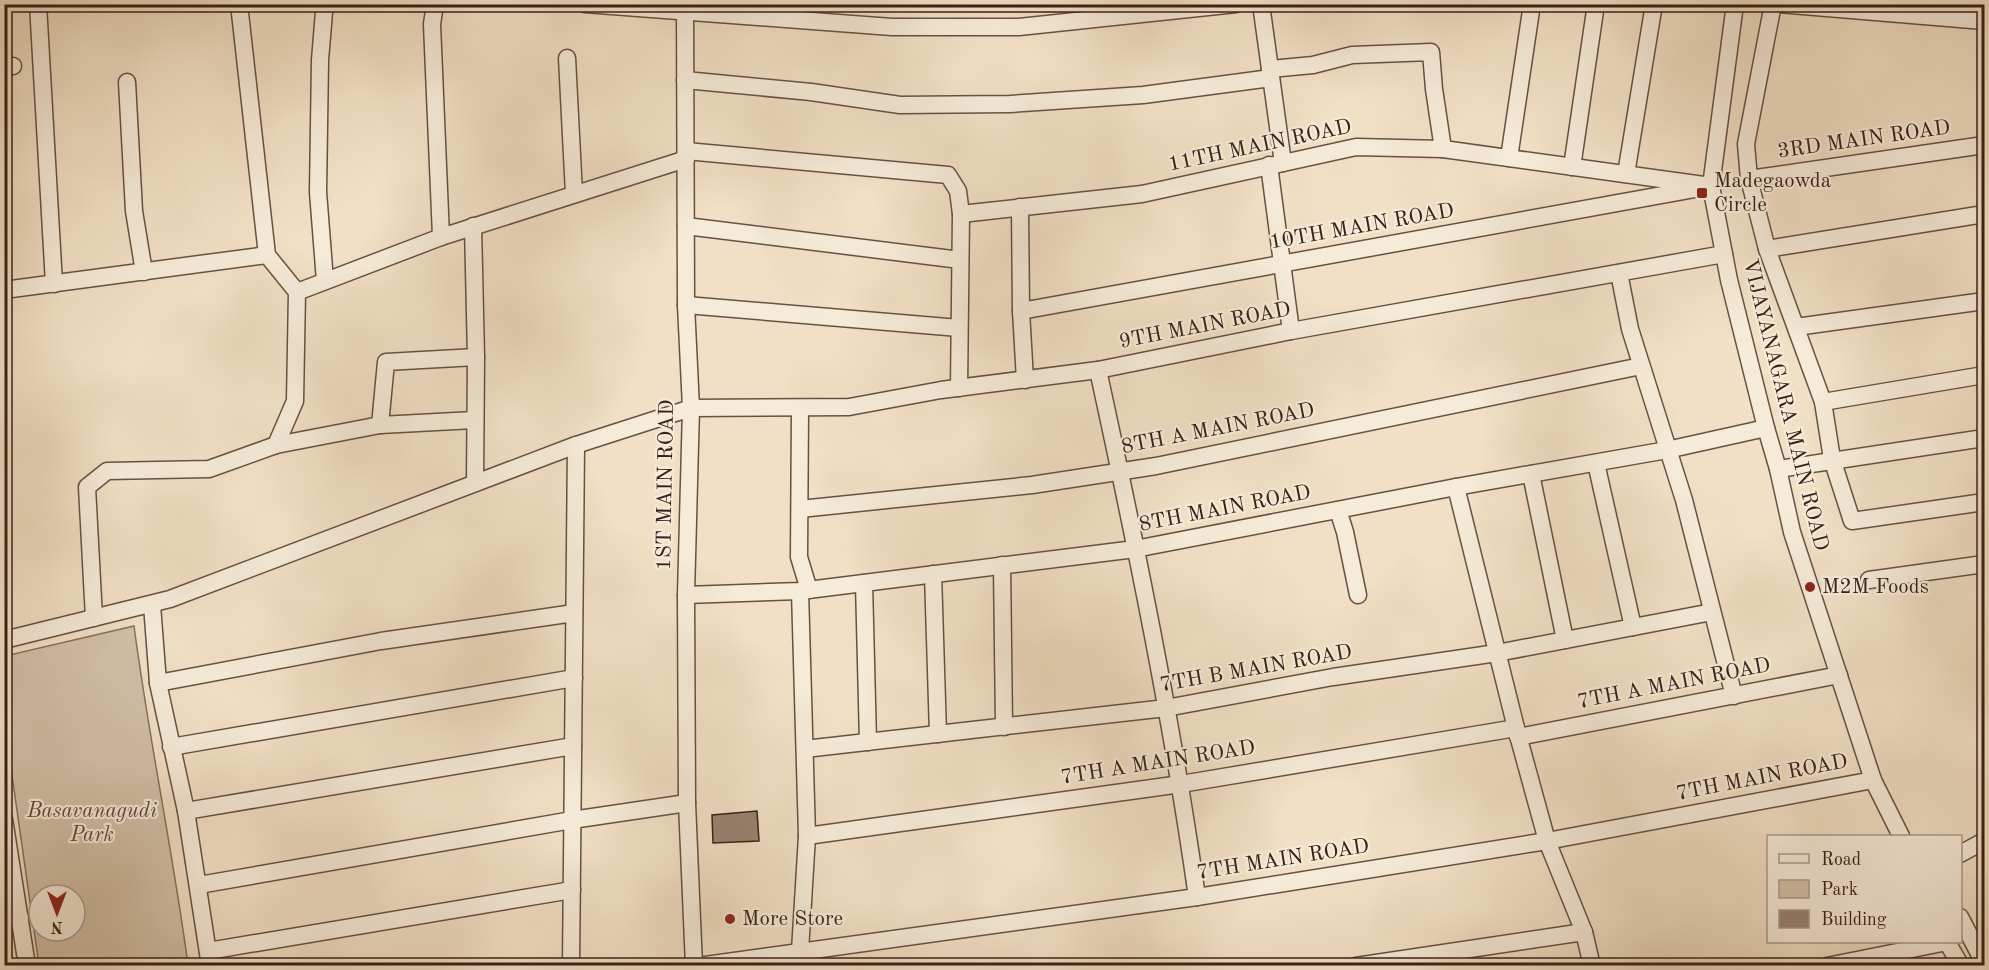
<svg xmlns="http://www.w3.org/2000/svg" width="1989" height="970" viewBox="0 0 1989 970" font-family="'Old Standard TT',serif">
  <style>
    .green { fill: #d2c0a8; stroke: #857060; stroke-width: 1.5; fill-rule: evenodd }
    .building { fill: #988472; stroke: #382118; stroke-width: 1.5 }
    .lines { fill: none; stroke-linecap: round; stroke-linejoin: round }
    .minor-casing { stroke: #665143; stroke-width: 19 }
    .minor { stroke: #f6ebd9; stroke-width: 16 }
    .poi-dot { fill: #8f2418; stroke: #f6ebd9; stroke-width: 2 }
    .labels { text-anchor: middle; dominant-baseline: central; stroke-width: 4.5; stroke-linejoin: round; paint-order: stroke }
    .street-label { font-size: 21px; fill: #382118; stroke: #f6ebd9 }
    .poi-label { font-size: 21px; fill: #382118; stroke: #f6ebd9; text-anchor: start }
    .park-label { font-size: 21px; font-style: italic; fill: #5e493c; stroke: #f6ebd9 }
  </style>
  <rect width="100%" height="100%" fill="#f1e0c5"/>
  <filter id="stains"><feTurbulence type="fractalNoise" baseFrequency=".00333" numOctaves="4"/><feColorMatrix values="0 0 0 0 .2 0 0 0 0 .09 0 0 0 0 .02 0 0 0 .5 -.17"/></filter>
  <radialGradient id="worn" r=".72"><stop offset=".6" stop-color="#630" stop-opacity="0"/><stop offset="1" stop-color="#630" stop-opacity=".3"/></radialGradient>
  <path class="green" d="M134 626C149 740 173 852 188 965H39L5 726V656ZM39 895H75V931H39Z"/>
  <path class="building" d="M757 811 759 841 713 843 712 815Z"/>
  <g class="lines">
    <defs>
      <g id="minor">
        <path d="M38 4 54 284"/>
        <path d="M322 4 324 12 320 60 318 192 325 281"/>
        <path d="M435 4 432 24 441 237"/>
        <path d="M585 4 892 27H1019L1236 4"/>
        <path d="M685 4 686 305 691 408 686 595 687 803 694 966"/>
        <path d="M1261 4 1283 163"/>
        <path d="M1735 4 1711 186 1729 280 1766 428 1778 469 1792 532 1873 780 1901 836"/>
        <path d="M1773 4 1746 144 1749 179 1767 249 1823 402 1832 459 1852 521 1984 502"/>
        <path d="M1777 4 1984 21"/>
        <path d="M567 58 574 194"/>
        <path d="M4 66H13"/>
        <path d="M1270 69 1313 65 1352 55 1431 52 1434 89 1443 149"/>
        <path d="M685 80 811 92 900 105 1010 104 1143 95 1271 78"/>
        <path d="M127 82 134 211 144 272"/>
        <path d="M686 151 948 175 958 191 961 214 959 388"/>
        <path d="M1509 158 1532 4"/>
        <path d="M1269 165 1291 331"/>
        <path d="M1572 167 1596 4"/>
        <path d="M1626 174 1654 4"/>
        <path d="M1749 179 1984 145"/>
        <path d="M1020 207 1021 311 1025 380"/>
        <path d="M961 214 1142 194 1356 147 1443 149 1711 186"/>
        <path d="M473 226 476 357 475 483"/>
        <path d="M686 226 960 260"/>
        <path d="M1767 249 1984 214"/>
        <path d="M1619 273 1630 329 1684 500 1734 696"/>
        <path d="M4 290 267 255"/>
        <path d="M297 292 441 237 686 159"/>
        <path d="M686 305 959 328"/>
        <path d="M1021 311 1695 189"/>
        <path d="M1796 327 1984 301"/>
        <path d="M1098 370C1136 545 1172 720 1197 897"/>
        <path d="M1823 402 1984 375"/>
        <path d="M800 408 799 557 809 590"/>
        <path d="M380 425 386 362 476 357"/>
        <path d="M276 445 380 425 474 420"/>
        <path d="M1596 463 1633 627"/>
        <path d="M1778 469 1984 438"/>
        <path d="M1531 474 1565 640"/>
        <path d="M1456 487 1516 728 1547 841 1584 932 1592 966"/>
        <path d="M800 509 1032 485 1156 466 1641 366"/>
        <path d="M1338 510 1345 532 1358 595"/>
        <path d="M1002 565 1004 727"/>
        <path d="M933 574 938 734"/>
        <path d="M1869 580 1984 564"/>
        <path d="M864 583 868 742"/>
        <path d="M686 595 800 591 1135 549 1456 487 1667 450 1766 428"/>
        <path d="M152 605 158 683 186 811 210 966"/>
        <path d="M94 618 87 487 107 471 209 469 276 445 295 401 297 292 267 255 239 4"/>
        <path d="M4 640 170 599 576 445 691 408 849 407 941 390 1098 370 1291 331 1724 254"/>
        <path d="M158 683 381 641 574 613"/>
        <path d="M1518 737 1839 675"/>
        <path d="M171 747 574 678"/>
        <path d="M805 749 1166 708 1333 677 1497 653 1712 612"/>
        <path d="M186 811 573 746"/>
        <path d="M4 819 27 966"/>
        <path d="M807 836 1181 784 1516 728"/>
        <path d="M1960 854 1984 841"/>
        <path d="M199 885 572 820 687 803"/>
        <path d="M1960 917 1984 963"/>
        <path d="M4 919 20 917"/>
        <path d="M1947 942 1961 966"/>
        <path d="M208 951 572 890"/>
        <path d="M800 951 807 836 800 591"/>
        <path d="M571 966 576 445"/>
        <path d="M698 966 1197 897 1547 841 1873 780"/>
        <path d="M1356 966 1584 932"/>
        <path d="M1827 966 1947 942"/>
      </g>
    </defs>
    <use href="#minor" class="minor-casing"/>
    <use href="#minor" class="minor"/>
  </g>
  <g class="poi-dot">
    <rect x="1696" y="187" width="12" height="12" rx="3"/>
    <circle cx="1810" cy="587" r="6"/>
    <circle cx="730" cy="919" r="6"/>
  </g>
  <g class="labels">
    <g class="street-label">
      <text transform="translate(1864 140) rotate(-8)">3RD MAIN ROAD</text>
      <text transform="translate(1260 146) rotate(-12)">11TH MAIN ROAD</text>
      <text transform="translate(1362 227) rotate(-10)">10TH MAIN ROAD</text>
      <text transform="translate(1205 326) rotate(-11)">9TH MAIN ROAD</text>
      <text transform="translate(1785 405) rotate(76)">VIJAYANAGARA MAIN ROAD</text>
      <text transform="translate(1218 429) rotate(-11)">8TH A MAIN ROAD</text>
      <text transform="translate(666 485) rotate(-89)">1ST MAIN ROAD</text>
      <text transform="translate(1225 509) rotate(-11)">8TH MAIN ROAD</text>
      <text transform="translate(1256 669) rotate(-10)">7TH B MAIN ROAD</text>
      <text transform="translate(1674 684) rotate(-11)">7TH A MAIN ROAD</text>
      <text transform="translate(1158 763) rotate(-9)">7TH A MAIN ROAD</text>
      <text transform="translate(1762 778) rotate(-11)">7TH MAIN ROAD</text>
      <text transform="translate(1283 860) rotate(-9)">7TH MAIN ROAD</text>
    </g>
    <g class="poi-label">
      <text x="1714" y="181">Madegaowda<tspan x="1714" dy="24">Circle</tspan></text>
      <text x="1822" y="587">M2M Foods</text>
      <text x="742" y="919">More Store</text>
    </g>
    <g class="park-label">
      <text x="92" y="811">Basavanagudi<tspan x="92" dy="24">Park</tspan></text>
    </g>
  </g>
  <rect width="1989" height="970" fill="none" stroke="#f1e0c5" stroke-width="24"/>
  <rect x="6" y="6" width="1977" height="958" fill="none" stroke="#382118" stroke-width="3"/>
  <rect x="12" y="12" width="1965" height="946" fill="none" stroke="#382118" stroke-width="1.5"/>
  <rect x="1767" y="835" width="195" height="108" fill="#f6ebd9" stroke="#aa9a8c" stroke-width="1.5"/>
  <rect x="1779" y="854" width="30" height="9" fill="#f6ebd9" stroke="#aa9a8c" stroke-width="1.5"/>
  <text x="1821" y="865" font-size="18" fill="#382118">Road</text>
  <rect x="1779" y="880" width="30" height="18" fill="#d2c0a8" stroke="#aa9a8c" stroke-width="1.5"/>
  <text x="1821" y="895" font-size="18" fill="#382118">Park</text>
  <rect x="1779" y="910" width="30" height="18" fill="#988472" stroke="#aa9a8c" stroke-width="1.5"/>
  <text x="1821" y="925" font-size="18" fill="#382118">Building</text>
  <g transform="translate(57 913) rotate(180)"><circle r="28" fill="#f6ebd9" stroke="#aa9a8c" stroke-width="1.5"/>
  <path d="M0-4.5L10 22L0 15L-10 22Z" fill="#8f2418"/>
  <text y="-9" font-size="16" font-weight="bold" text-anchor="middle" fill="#382118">N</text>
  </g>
  <rect width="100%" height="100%" filter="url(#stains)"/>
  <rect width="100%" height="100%" fill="url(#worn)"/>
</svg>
